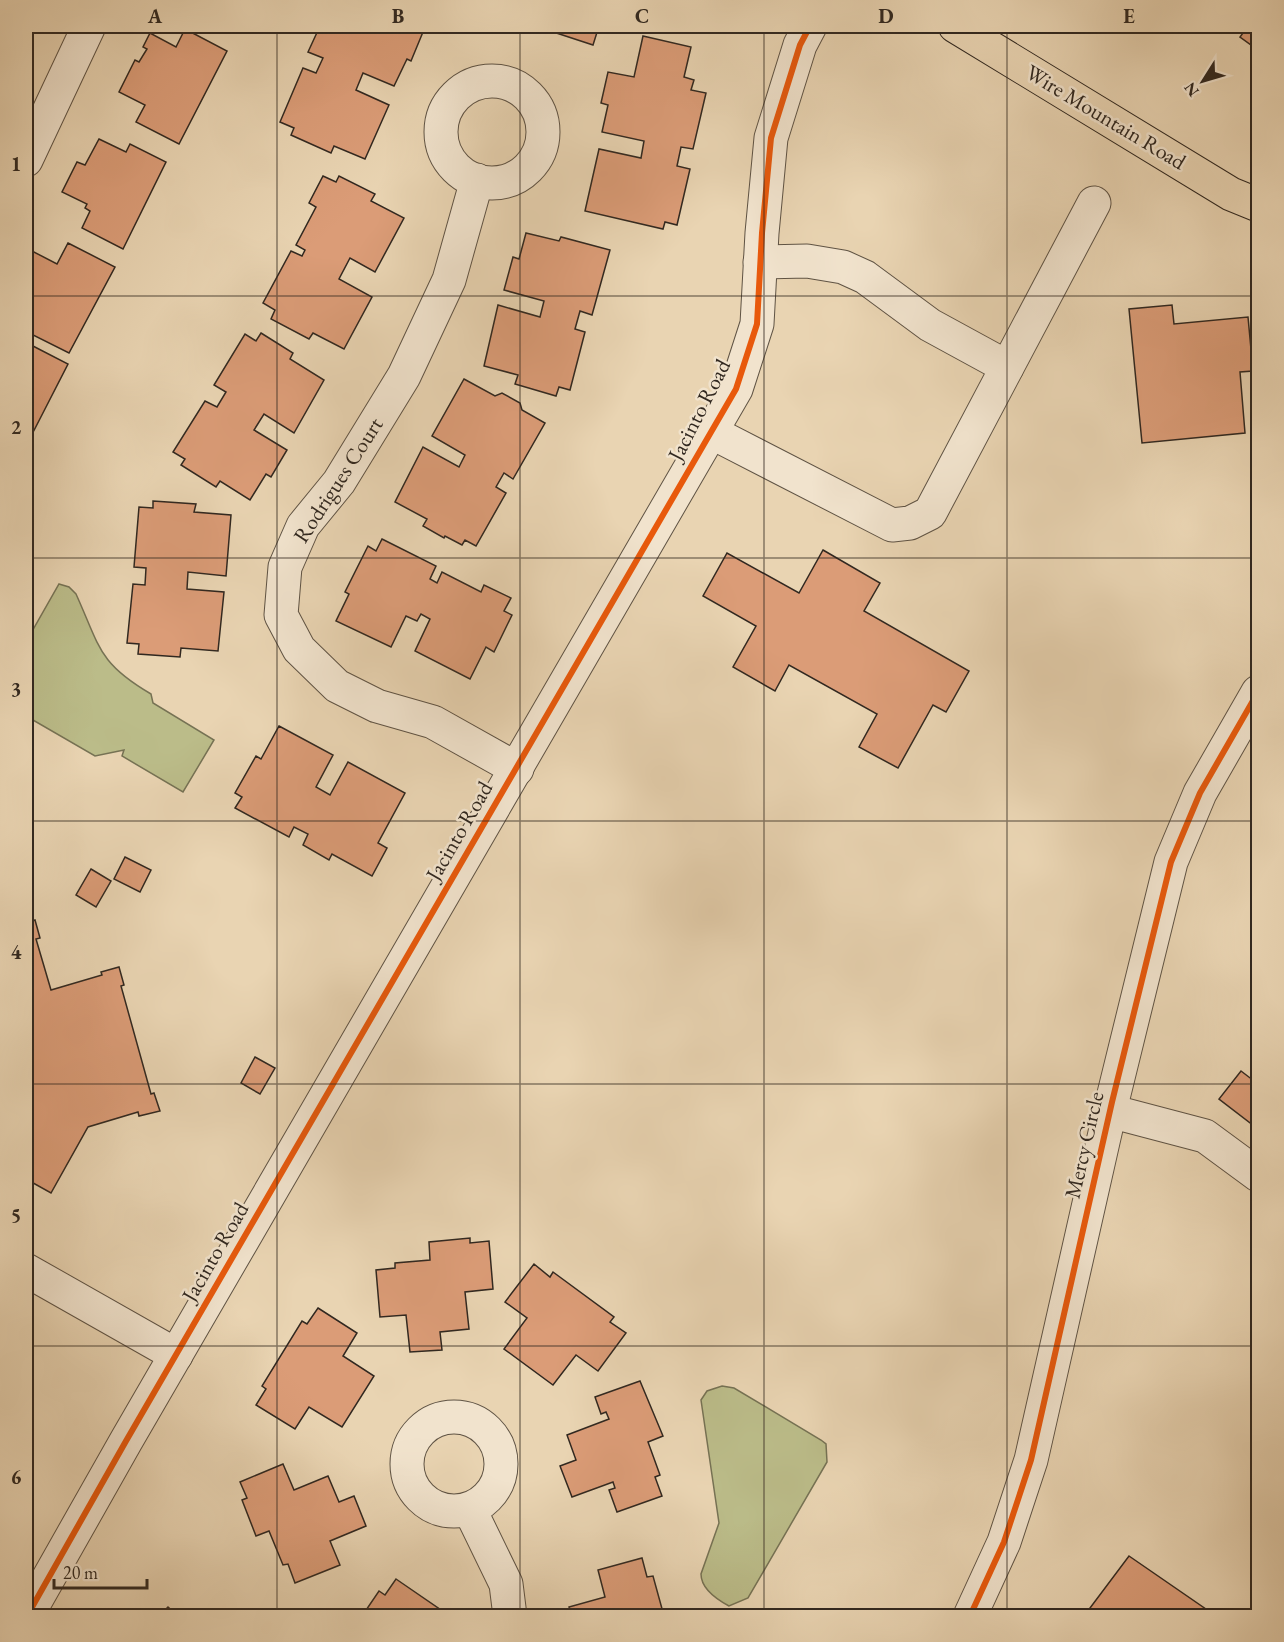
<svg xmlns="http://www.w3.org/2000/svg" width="1284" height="1642" viewBox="0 0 1284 1642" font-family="'EB Garamond',serif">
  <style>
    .green { fill: #bbbc89; stroke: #767254; stroke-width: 1.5 }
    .building { fill: #db9c77; stroke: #312820; stroke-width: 1.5 }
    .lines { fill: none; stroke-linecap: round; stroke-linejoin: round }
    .minor-casing { stroke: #5f5344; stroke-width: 35 }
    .major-casing { stroke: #312820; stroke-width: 35 }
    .minor { stroke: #f1e3cd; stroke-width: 33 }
    .major { stroke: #e9d4b2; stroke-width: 33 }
    .cycleway-casing { stroke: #f1e3cd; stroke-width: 10 }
    .cycleway { stroke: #e8590c; stroke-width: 6 }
    .grid { fill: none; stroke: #312820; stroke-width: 1.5; stroke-opacity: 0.55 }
    .labels { text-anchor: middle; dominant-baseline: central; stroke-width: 5; stroke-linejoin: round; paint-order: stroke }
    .street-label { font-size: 22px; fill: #312820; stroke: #f1e3cd }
    .neatline { fill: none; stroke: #312820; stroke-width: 2 }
    .grid-label { font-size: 20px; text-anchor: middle; font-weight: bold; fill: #312820 }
  </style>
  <rect width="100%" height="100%" fill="#e9d4b2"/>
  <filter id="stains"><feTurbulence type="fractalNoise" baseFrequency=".00333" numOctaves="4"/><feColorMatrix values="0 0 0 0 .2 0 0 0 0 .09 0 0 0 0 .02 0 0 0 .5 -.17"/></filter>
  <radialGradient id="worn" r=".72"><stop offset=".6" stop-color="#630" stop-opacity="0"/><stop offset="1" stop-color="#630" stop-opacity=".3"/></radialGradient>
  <g class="green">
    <path d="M59 584 69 587 76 594C100 647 98 663 151 694L153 703 214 740 183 792 122 756 124 750 95 756 26 716V642Z"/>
    <path d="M722 1386 734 1388 821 1440 826 1444 827 1462 748 1598 729 1606C716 1599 701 1589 701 1574L719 1523 701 1400 707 1391Z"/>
  </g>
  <g class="building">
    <path d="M26 26 34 28 26 46Z"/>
    <path d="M320 26H407L423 32 411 61 407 59 394 86 363 73 356 90 389 105 365 159 334 146 331 153 291 135 294 128 280 122 303 68 316 73 323 58 308 52Z"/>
    <path d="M535 26H599L593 45Z"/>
    <path d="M1248 26H1258V50L1240 37Z"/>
    <path d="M185 29 227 51 179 144 136 122 145 105 119 92 135 60 139 62 147 49 143 47 150 33 176 47Z"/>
    <path d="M643 36 691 47 684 77 694 80 691 90 706 93 693 149 681 147 677 166 690 169 677 225 665 222 663 229 585 211 599 149 641 158 644 141 602 132 608 105 601 103 608 72 634 77Z"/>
    <path d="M99 139 126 152 130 144 166 162 123 249 82 228 90 211 85 208 87 204 62 192 77 162 85 165Z"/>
    <path d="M323 176 336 182 339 176 375 194 371 201 404 218 375 272 350 258 339 279 372 297 344 349 313 333 309 339 271 319 275 310 263 303 291 251 302 256 305 250 296 245 316 207 309 203Z"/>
    <path d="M526 233 559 241 561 237 610 250 592 315 580 311 575 329 585 332 570 390 559 387 556 396 515 384 518 375 484 366 498 305 540 317 544 301 504 290 513 257 519 259Z"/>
    <path d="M68 243 115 267 69 353 29 333 33 326 26 322V263L32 251 57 264Z"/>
    <path d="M1172 305 1174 324 1248 317 1253 371 1240 372 1245 433 1142 443 1129 309Z"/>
    <path d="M261 333 293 353 290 359 324 380 294 433 264 414 254 430 287 450 271 477 266 474 250 500 220 481 216 487 181 465 185 459 173 452 205 401 217 407 226 392 214 385 245 334 256 341Z"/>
    <path d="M31 345 68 364 26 446V351L28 352Z"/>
    <path d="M464 379 495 396 502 393 520 403 522 410 545 423 513 479 504 473 496 487 506 493 476 546 465 540 462 545 445 536 444 538 423 526 427 519 395 502 423 447 459 467 465 455 432 436Z"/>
    <path d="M153 501 196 504 194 512 231 515 226 576 188 572 187 589 224 592 218 651 181 648 180 657 138 654 139 644 127 643 133 584 145 585 146 568 134 567 139 507 153 508Z"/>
    <path d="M382 539 436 566 430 579 437 583 442 572 481 592 484 585 511 598 504 611 512 615 494 652 486 647 470 679 415 651 430 619 421 614 417 621 406 616 391 647 336 621 349 594 345 592 368 546 376 551Z"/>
    <path d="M823 550 880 583 864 611 969 671 946 712 933 705 898 768 859 747 877 714 789 665 775 691 733 667 756 626 703 596 727 553 799 593Z"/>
    <path d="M279 726 333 755 316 787 330 795 348 762 405 793 378 843 387 848 372 876 332 854 329 860 303 845 308 834 294 827 289 837 235 808 242 797 235 793 256 756 261 759Z"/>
    <path d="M125 857 151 870 140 892 114 879Z"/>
    <path d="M91 869 111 881 96 907 76 895Z"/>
    <path d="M35 920 40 938 36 939 51 990 102 975 101 972 119 967 124 985 121 986 151 1094 154 1093 160 1111 139 1116 138 1112 88 1127 51 1193 26 1179V923Z"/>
    <path d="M255 1057 275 1068 260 1094 241 1083Z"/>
    <path d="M1241 1071 1258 1084V1129L1219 1099Z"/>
    <path d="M470 1238V1243L489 1241 493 1289 465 1292 469 1329 440 1332 442 1350 410 1352 406 1315 380 1317 376 1270 395 1268V1263L430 1260 429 1242Z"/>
    <path d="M534 1264 550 1277 553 1272 614 1317 610 1322 626 1333 598 1371 576 1355 553 1385 504 1349 527 1318 505 1302Z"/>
    <path d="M318 1308 357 1333 343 1356 374 1376 342 1427 309 1407 295 1429 256 1405 266 1389 262 1386 302 1321 307 1324Z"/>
    <path d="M640 1381 663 1436 648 1442 660 1475 655 1477 662 1496 617 1512 609 1490 615 1488 613 1482 572 1497 560 1466 576 1460 567 1435 609 1419 606 1412 601 1414 595 1397Z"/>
    <path d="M283 1464 294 1490 328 1476 339 1502 354 1496 366 1526 330 1541 340 1565 295 1583 288 1564 283 1565 269 1531 256 1536 242 1500 247 1498 240 1482Z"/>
    <path d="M1129 1556 1216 1616H1084Z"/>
    <path d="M642 1558 647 1577 653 1576 664 1616H572L569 1607 605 1597 598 1570Z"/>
    <path d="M396 1579 441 1610 437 1616H362L379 1591 385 1595Z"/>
    <path d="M168 1607 178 1616H159Z"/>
  </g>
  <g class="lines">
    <defs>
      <g id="minor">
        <circle cx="492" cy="132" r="51"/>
        <path d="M26 160 89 26"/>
        <path d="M477 180 449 280 404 376 339 482 303 526 285 567 281 615 299 649 337 686 377 706 433 722 517 769"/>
        <path d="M760 262 807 261 843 267 865 277 930 325 1007 367"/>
        <path d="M711 432 892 525 910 523 930 513 1094 203"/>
        <path d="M1110 1111 1205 1136 1258 1175"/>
        <path d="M26 1270 176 1355"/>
        <circle cx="454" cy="1464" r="47"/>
        <path d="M470 1510 506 1584 510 1616"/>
        <path d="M27 1616 126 1441 736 389 757 324 762 233 771 138 800 45 810 26"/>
        <path d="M970 1616 1004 1542 1031 1460 1112 1102 1171 862 1200 793 1258 692"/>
      </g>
      <path id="major" d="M955 26 1231 194 1258 205"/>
    </defs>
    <use href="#minor" class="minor-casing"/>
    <use href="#major" class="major-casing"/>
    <use href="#minor" class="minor"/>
    <use href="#major" class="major"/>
    <defs>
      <g id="cycleway">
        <path d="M27 1616 126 1441 736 389 757 324 762 233 771 138 800 45 810 26"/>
        <path d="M970 1616 1004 1542 1031 1460 1112 1102 1171 862 1200 793 1258 692"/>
      </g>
    </defs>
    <use href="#cycleway" class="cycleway-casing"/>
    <use href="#cycleway" class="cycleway"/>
  </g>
  <path class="grid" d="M277 26V1616M520 26V1616M764 26V1616M1007 26V1616M26 296H1258M26 558H1258M26 821H1258M26 1084H1258M26 1346H1258"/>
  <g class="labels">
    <g class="street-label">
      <text transform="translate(1106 117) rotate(31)">Wire Mountain Road</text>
      <text transform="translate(699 410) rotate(-63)">Jacinto Road</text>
      <text transform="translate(338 480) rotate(-57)">Rodrigues Court</text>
      <text transform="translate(459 831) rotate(-60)">Jacinto Road</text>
      <text transform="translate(1084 1145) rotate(-77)">Mercy Circle</text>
      <text transform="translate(215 1252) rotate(-60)">Jacinto Road</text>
    </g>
  </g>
  <rect width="1284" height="1642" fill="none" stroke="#e9d4b2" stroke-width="66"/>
  <g transform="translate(1203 81) rotate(233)" stroke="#f1e3cd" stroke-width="4.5" paint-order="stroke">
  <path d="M0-4.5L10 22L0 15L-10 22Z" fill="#312820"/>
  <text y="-9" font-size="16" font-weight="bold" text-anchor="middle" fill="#312820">N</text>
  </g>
  <path d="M54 1579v9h93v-9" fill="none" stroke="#312820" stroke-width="3"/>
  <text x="63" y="1579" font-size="18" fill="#312820" stroke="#f1e3cd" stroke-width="4.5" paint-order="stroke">20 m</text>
  <rect x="33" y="33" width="1218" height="1576" class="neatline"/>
  <g class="grid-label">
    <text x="155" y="23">A</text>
    <text x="398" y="23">B</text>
    <text x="642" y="23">C</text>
    <text x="886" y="23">D</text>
    <text x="1129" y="23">E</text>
    <text x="16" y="171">1</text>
    <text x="16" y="434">2</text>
    <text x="16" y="696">3</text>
    <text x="16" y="959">4</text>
    <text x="16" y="1222">5</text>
    <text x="16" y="1484">6</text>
  </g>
  <rect width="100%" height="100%" filter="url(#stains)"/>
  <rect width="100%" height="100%" fill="url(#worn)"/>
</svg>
